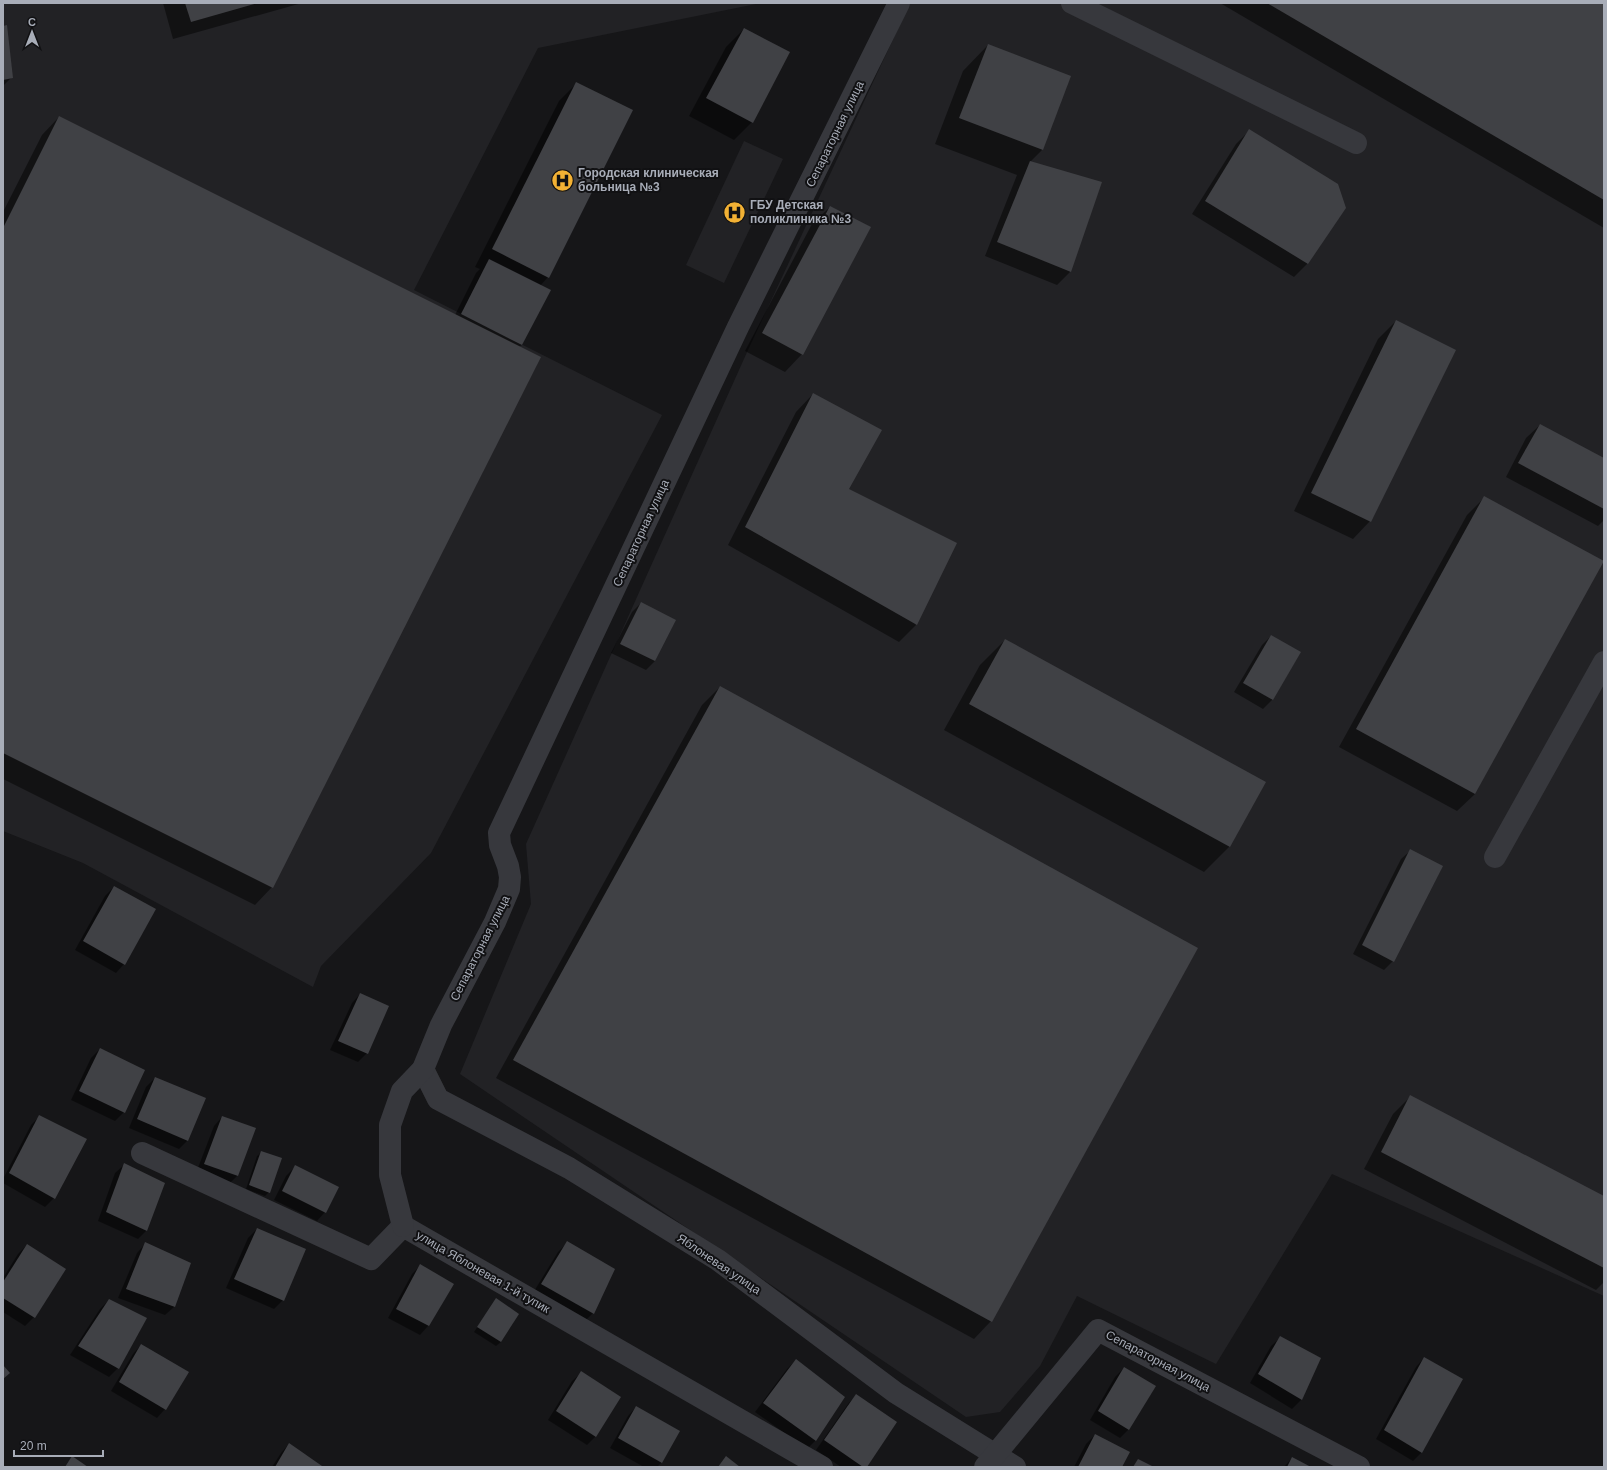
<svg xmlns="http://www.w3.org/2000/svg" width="1607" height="1470" viewBox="0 0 1607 1470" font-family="Helvetica,sans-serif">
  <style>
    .built { fill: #222225 }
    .shadow { fill: #0007 }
    .building { fill: #404145 }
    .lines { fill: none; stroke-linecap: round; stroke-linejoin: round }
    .minor { stroke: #37383d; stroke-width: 22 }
    .labels { text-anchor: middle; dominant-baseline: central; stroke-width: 4; stroke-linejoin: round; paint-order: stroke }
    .street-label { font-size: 12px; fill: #a8adb8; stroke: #111113 }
    .poi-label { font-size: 12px; font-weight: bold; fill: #a8adb8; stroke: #111113; text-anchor: start }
  </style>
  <rect width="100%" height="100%" fill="#161618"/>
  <g class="built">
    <path d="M3 3H761L538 48 414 290 662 415 431 853 321 966 313 987 83 863 3 831Z"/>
    <path d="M910 3H1604V1296L1332 1174 1216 1364 1077 1296 1040 1366 1000 1412 966 1417 460 1074 531 904 526 844 748 350Z"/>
    <path d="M744 141 783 159 724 283 686 265Z"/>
  </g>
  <g class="shadow">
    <path d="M163 3H302L173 39Z"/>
    <path d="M1220 3H1604V228Z"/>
    <path d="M3 27 12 77 3 86Z"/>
    <path d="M744 29 752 122 734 140 689 116 726 47Z"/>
    <path d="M988 45 1070 77 1042 150 1030 162 1070 272 1057 285 985 256 1017 175 935 144 963 71Z"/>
    <path d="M577 83 548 277 540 286 522 345 519 347 272 887 255 905 3 779V212L42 135 59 117 455 315 476 273 480 269 475 267 559 101Z"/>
    <path d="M1250 130 1344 207 1307 264 1294 277 1192 214 1236 144Z"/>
    <path d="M830 207 802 354 785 372 745 351 812 224Z"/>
    <path d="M1396 321 1370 521 1353 539 1294 511 1378 339Z"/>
    <path d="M813 394 847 489 916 625 899 642 728 545 796 412Z"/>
    <path d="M1540 425 1604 459V520L1598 526 1506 477 1526 438Z"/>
    <path d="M1485 497 1475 794 1457 811 1339 747 1467 515Z"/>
    <path d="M641 603 655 661 646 670 611 653 632 612Z"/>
    <path d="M1271 636 1300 653 1272 700 1263 709 1234 692 1262 645Z"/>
    <path d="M1005 640 1264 783 1229 847 1204 872 944 730 980 665Z"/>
    <path d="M720 687 991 1321 974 1339 496 1078 702 705Z"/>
    <path d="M1410 851 1393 961 1384 970 1353 954 1401 859Z"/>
    <path d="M114 887 124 964 116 973 75 950 105 896Z"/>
    <path d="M360 994 367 1053 358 1062 330 1050 352 1003Z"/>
    <path d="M100 1049 124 1112 115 1121 71 1100 91 1058Z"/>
    <path d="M155 1078 188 1140 179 1149 129 1128 146 1087Z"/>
    <path d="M1410 1097 1604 1197V1282L1596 1290 1364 1169 1393 1114Z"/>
    <path d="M40 1116 54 1198 45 1207 3 1183V1179L31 1125Z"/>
    <path d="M222 1117 255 1129 237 1176 228 1185 196 1173 214 1126Z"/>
    <path d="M262 1152 269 1192 265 1196 246 1189 257 1156Z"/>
    <path d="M124 1165 147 1230 138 1239 98 1221 115 1173Z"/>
    <path d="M295 1167 325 1212 317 1221 274 1200 286 1176Z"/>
    <path d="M257 1229 283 1300 274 1309 226 1288 248 1238Z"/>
    <path d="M567 1243 614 1270 593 1313 584 1322 533 1293 558 1252Z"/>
    <path d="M145 1244 190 1263 174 1307 165 1315 118 1298 137 1253Z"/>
    <path d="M27 1245 34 1317 25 1326 3 1312V1278L18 1254Z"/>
    <path d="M421 1265 452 1284 428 1326 420 1335 388 1318 412 1274Z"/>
    <path d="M109 1300 118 1368 109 1377 70 1355 100 1309Z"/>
    <path d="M496 1300 501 1342 496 1346 474 1332Z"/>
    <path d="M1280 1338 1320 1358 1301 1400 1292 1409 1250 1383 1271 1346Z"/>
    <path d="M141 1345 165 1409 157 1418 111 1391 133 1354Z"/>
    <path d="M1424 1358 1422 1452 1413 1461 1376 1439 1416 1367Z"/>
    <path d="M796 1360 816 1440 807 1449 755 1412 787 1369Z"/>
    <path d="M1124 1368 1129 1429 1120 1438 1090 1420 1115 1377Z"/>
    <path d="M581 1373 596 1436 587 1445 548 1420 572 1381Z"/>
    <path d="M856 1395 865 1467H841L816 1450 848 1404Z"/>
    <path d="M636 1407 679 1431 661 1463 657 1467H644L610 1448 628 1416Z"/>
    <path d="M1095 1435 1121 1467H1074L1086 1444Z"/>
    <path d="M289 1444 320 1467H272L281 1453Z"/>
    <path d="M1292 1458 1309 1467H1284Z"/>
  </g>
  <g class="building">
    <path d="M185 3H258L191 22Z"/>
    <path d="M1267 3H1604V200Z"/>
    <path d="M7 25 13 78 3 80V26Z"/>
    <path d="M744 28 790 52 753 123 706 98Z"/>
    <path d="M988 44 1071 76 1043 150 959 118Z"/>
    <path d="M576 82 633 110 549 278 492 249Z"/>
    <path d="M59 116 541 357 273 888 3 753V228Z"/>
    <path d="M1249 129 1338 184 1346 208 1308 264 1205 201Z"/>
    <path d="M1030 161 1102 182 1071 272 997 242Z"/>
    <path d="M830 206 871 227 803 355 762 333Z"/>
    <path d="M489 259 551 290 522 345 461 314Z"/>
    <path d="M1396 320 1456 350 1371 522 1311 493Z"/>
    <path d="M813 393 882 430 849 489 957 543 917 625 745 527Z"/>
    <path d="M1540 424 1604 458V509L1518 463Z"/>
    <path d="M1484 496 1604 561 1475 794 1356 729Z"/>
    <path d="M641 602 676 620 655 661 620 644Z"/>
    <path d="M1271 635 1301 652 1273 700 1243 683Z"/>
    <path d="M1005 639 1266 782 1230 847 969 704Z"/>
    <path d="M720 686 1198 948 992 1322 513 1060Z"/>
    <path d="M1410 849 1443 866 1394 962 1362 945Z"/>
    <path d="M114 886 156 909 125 965 83 941Z"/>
    <path d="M360 993 389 1006 368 1054 338 1041Z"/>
    <path d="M100 1048 145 1070 125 1113 79 1091Z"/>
    <path d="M155 1077 206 1098 188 1141 137 1119Z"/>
    <path d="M1410 1095 1604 1196V1268L1381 1152Z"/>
    <path d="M39 1115 87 1139 55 1199 9 1173Z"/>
    <path d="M222 1116 256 1128 238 1176 204 1164Z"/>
    <path d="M261 1151 282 1158 270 1193 249 1185Z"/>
    <path d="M124 1163 165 1183 147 1231 106 1212Z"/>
    <path d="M295 1165 339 1187 326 1213 282 1191Z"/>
    <path d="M257 1228 306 1249 284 1301 234 1279Z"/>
    <path d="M567 1241 615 1269 594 1314 541 1284Z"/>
    <path d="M145 1242 191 1263 175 1307 126 1289Z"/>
    <path d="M27 1244 66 1269 35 1318 3 1298V1282Z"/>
    <path d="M420 1264 454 1284 429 1326 396 1309Z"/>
    <path d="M496 1298 519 1314 501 1342 477 1327Z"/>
    <path d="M109 1299 147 1318 119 1369 78 1346Z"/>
    <path d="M1280 1336 1321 1358 1302 1400 1258 1374Z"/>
    <path d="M141 1344 189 1372 166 1410 119 1382Z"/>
    <path d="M1424 1357 1463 1379 1422 1453 1384 1430Z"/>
    <path d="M796 1359 845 1397 816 1441 763 1403Z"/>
    <path d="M3 1365 10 1373 3 1379Z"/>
    <path d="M1124 1367 1156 1386 1129 1430 1098 1411Z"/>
    <path d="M581 1371 621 1397 596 1437 556 1411Z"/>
    <path d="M856 1394 897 1422 867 1467H863L824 1440Z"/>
    <path d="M636 1406 680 1431 662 1463 618 1438Z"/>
    <path d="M1095 1434 1130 1452 1122 1467H1078Z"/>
    <path d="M289 1443 322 1466 321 1467H275Z"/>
    <path d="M72 1456 88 1467H65Z"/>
    <path d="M726 1456 740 1467H718Z"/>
    <path d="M1292 1457 1311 1467H1287Z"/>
    <path d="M1138 1459 1154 1467H1133Z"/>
  </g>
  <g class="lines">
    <g class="minor">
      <path d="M1072 3 1356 143"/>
      <path d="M1495 857 1604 662"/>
      <path d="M423 1069 438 1099 569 1168 718 1260 896 1393 1015 1467"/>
      <path d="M142 1153 371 1259 403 1226 822 1467"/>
      <path d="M403 1226 390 1175V1125L402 1091 423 1069 441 1025 495 922 509 889 510 877 508 866 500 845 499 833 738 327 899 3"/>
      <path d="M985 1467 1098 1330 1359 1467"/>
    </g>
  </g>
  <defs>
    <symbol id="hospital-disc" viewBox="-11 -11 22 22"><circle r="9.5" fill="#f2b134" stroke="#111113"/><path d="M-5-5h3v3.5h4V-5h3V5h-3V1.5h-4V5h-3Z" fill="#111"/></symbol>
  </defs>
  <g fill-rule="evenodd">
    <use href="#hospital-disc" x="550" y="168" width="25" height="25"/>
    <use href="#hospital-disc" x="722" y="200" width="25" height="25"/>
  </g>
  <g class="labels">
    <g class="street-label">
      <text transform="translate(835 134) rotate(-64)">Сепараторная улица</text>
      <text transform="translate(641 533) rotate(-65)">Сепараторная улица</text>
      <text transform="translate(480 948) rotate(-63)">Сепараторная улица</text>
      <text transform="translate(719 1264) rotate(34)">Яблоневая улица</text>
      <text transform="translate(483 1272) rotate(30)">улица Яблоневая 1-й тупик</text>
      <text transform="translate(1158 1361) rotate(28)">Сепараторная улица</text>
    </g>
    <g class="poi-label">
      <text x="578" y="173">Городская клиническая<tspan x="578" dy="14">больница №3</tspan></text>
      <text x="750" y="205">ГБУ Детская<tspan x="750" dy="14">поликлиника №3</tspan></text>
    </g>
  </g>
  <rect width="1607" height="1470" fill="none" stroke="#a8adb8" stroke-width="8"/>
  <g transform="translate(32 32)" stroke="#111113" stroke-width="3" paint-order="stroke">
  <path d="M0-3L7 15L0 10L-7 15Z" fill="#a8adb8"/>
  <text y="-6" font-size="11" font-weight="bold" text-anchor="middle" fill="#a8adb8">С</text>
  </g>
  <path d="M14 1450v6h89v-6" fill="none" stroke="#a8adb8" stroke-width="2"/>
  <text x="20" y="1450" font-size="12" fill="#a8adb8" stroke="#111113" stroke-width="3" paint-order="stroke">20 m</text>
</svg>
